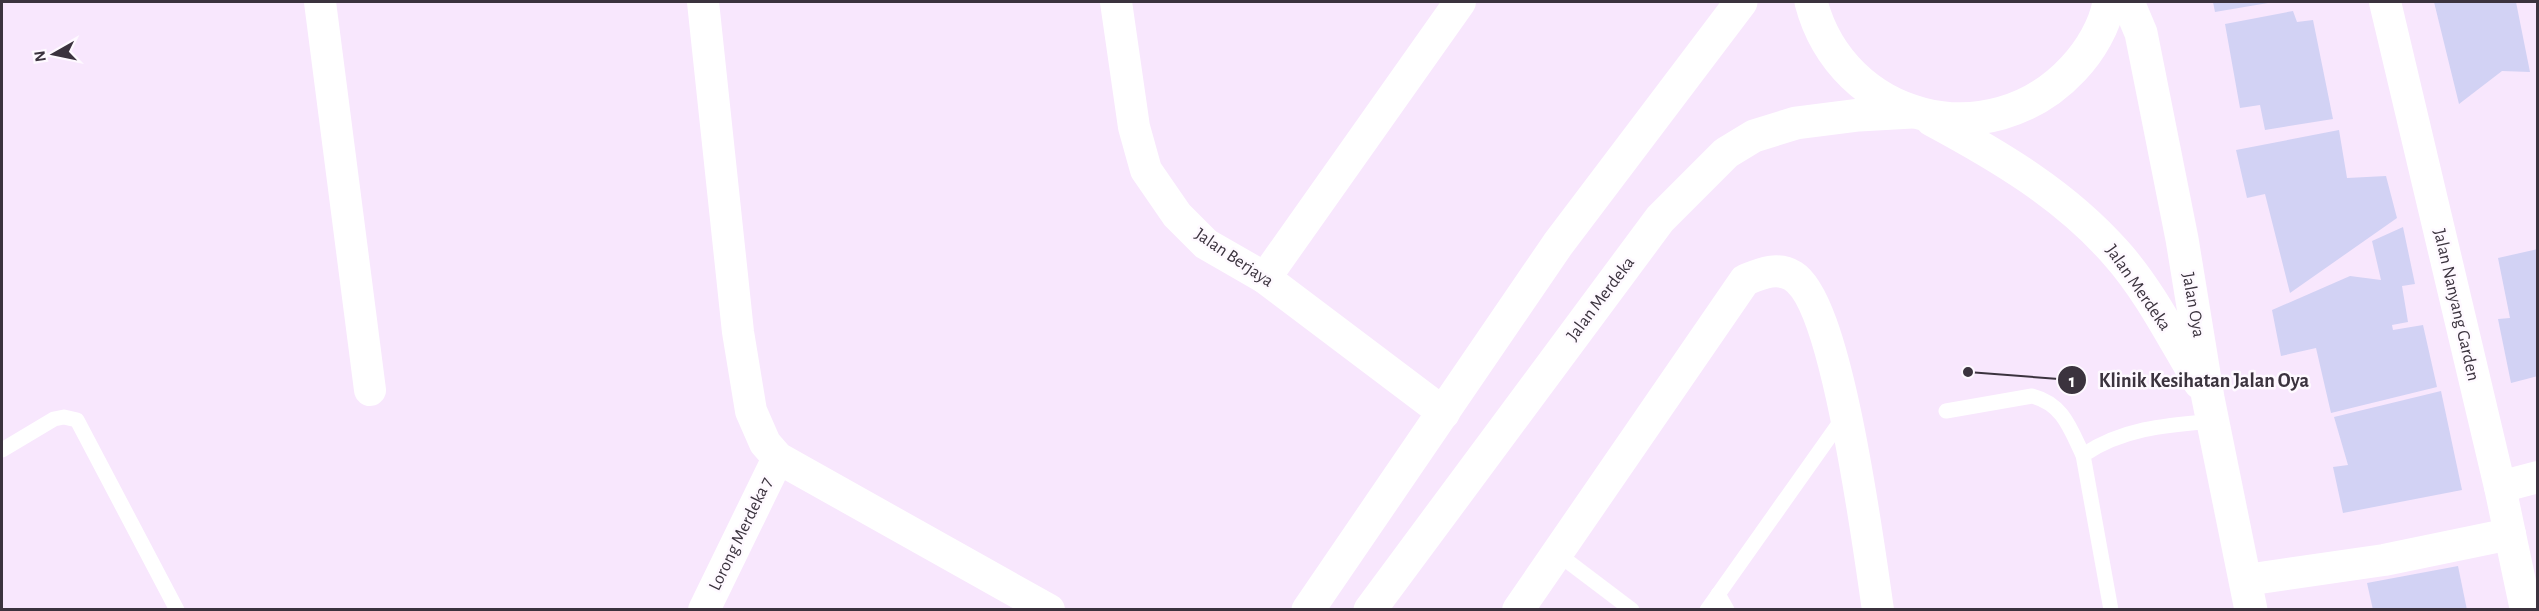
<svg xmlns="http://www.w3.org/2000/svg" width="2539" height="611" viewBox="0 0 2539 611" font-family="'Alegreya Sans',sans-serif">
  <style>
    .building { fill: #d2d2f4 }
    .lines { fill: none; stroke-linecap: round; stroke-linejoin: round }
    .lane { stroke: #fff; stroke-width: 15 }
    .street { stroke: #fff; stroke-width: 32 }
    .secondary { stroke: #fff; stroke-width: 33 }
    .labels { text-anchor: middle; dominant-baseline: central; stroke-width: 5; stroke-linejoin: round; paint-order: stroke }
    .street-label { font-size: 18px; fill: #3b333e; stroke: #fef9ff }
    .leader { fill: none; stroke: #3b333e; stroke-width: 2 }
    .callout-dot { fill: #3b333e; stroke: #fef9ff; stroke-width: 2 }
    .mark-label { font-size: 18px; text-anchor: middle; font-weight: bold; fill: #fff }
    .callout-label { font-size: 20px; text-anchor: middle; font-weight: bold; fill: #3b333e; stroke: #fef9ff; stroke-width: 5; stroke-linejoin: round; paint-order: stroke }
  </style>
  <rect width="100%" height="100%" fill="#f8e7fd"/>
  <g class="building">
    <path d="M2213 2H2268V3L2215 12Z"/>
    <path d="M2434 2H2516L2530 72 2502 71 2459 104Z"/>
    <path d="M2293 11 2297 22 2313 20 2333 119 2265 130 2260 105 2240 108 2225 24Z"/>
    <path d="M2339 130 2347 178 2386 176 2397 218 2290 293 2265 194 2247 198 2236 150Z"/>
    <path d="M2403 227 2415 284 2402 286 2408 322 2392 325 2393 330 2423 325 2437 387 2331 413 2316 348 2281 356 2272 310 2350 276 2381 280 2372 241Z"/>
    <path d="M2538 249V376L2511 383 2498 319 2510 318 2498 258Z"/>
    <path d="M2441 391 2462 490 2343 513 2333 467 2348 465 2334 417Z"/>
    <path d="M2458 566 2467 610H2373L2367 583Z"/>
  </g>
  <g class="lines">
    <g class="lane">
      <path d="M1946 411 2032 396C2063 404 2070 428 2083 455"/>
      <path d="M2 450 54 419 64 417 77 420 177 610"/>
      <path d="M1558 554 1632 610"/>
      <path d="M1718 594 1727 610"/>
      <path d="M1707 610 1845 415"/>
      <path d="M2111 610 2083 455C2123 428 2167 425 2214 421"/>
    </g>
    <g class="street">
      <path d="M320 2 370 390"/>
      <path d="M703 2 738 332 751 411 765 443 778 458 1049 610"/>
      <path d="M1116 2 1134 127 1146 170 1177 215 1206 244 1265 278 1444 413"/>
      <path d="M2385 2 2500 487 2526 610"/>
      <path d="M1265 278 1460 2"/>
      <path d="M2500 487 2538 477"/>
      <path d="M2246 580 2384 560 2510 534"/>
      <path d="M704 610 778 458"/>
      <path d="M1518 610 1745 280C1760 274 1777 266 1793 276 1838 304 1869 550 1878 610"/>
    </g>
    <g class="secondary">
      <path d="M1811 2C1842 121 1989 159 2073 69 2090 51 2105 26 2109 2"/>
      <path d="M2128 2 2141 33 2182 239 2208 398 2251 610"/>
      <path d="M1932 120C1999 156 2065 195 2116 253 2150 291 2174 340 2200 383"/>
      <path d="M1308 610 1558 244 1741 2"/>
      <path d="M1370 610 1660 219 1726 153 1754 136 1796 123 1859 115 1912 112"/>
    </g>
  </g>
  <g class="labels">
    <g class="street-label">
      <text transform="translate(1234 258) rotate(34)">Jalan Berjaya</text>
      <text transform="translate(2138 288) rotate(55)">Jalan Merdeka</text>
      <text transform="translate(1601 299) rotate(-53)">Jalan Merdeka</text>
      <text transform="translate(2193 305) rotate(80)">Jalan Oya</text>
      <text transform="translate(2456 305) rotate(77)">Jalan Nanyang Garden</text>
      <text transform="translate(741 534) rotate(-64)">Lorong Merdeka 7</text>
    </g>
  </g>
  <path class="leader" d="M1968 372L2072 380"/>
  <g class="callout-dot">
    <circle cx="1968" cy="372" r="6"/>
    <circle cx="2072" cy="380" r="15"/>
  </g>
  <g class="mark-label">
    <text x="2072" y="387">1</text>
  </g>
  <g class="callout-label">
    <text x="2204" y="387">Klinik Kesihatan Jalan Oya</text>
  </g>
  <rect width="2539" height="611" fill="none" stroke="#3b333e" stroke-width="6"/>
  <g transform="translate(54 54) rotate(261)" stroke="#fef9ff" stroke-width="4.5" paint-order="stroke">
  <path d="M0-4.5L10 22L0 15L-10 22Z" fill="#3b333e"/>
  <text y="-9" font-size="16" font-weight="bold" text-anchor="middle" fill="#3b333e">N</text>
  </g>
</svg>
